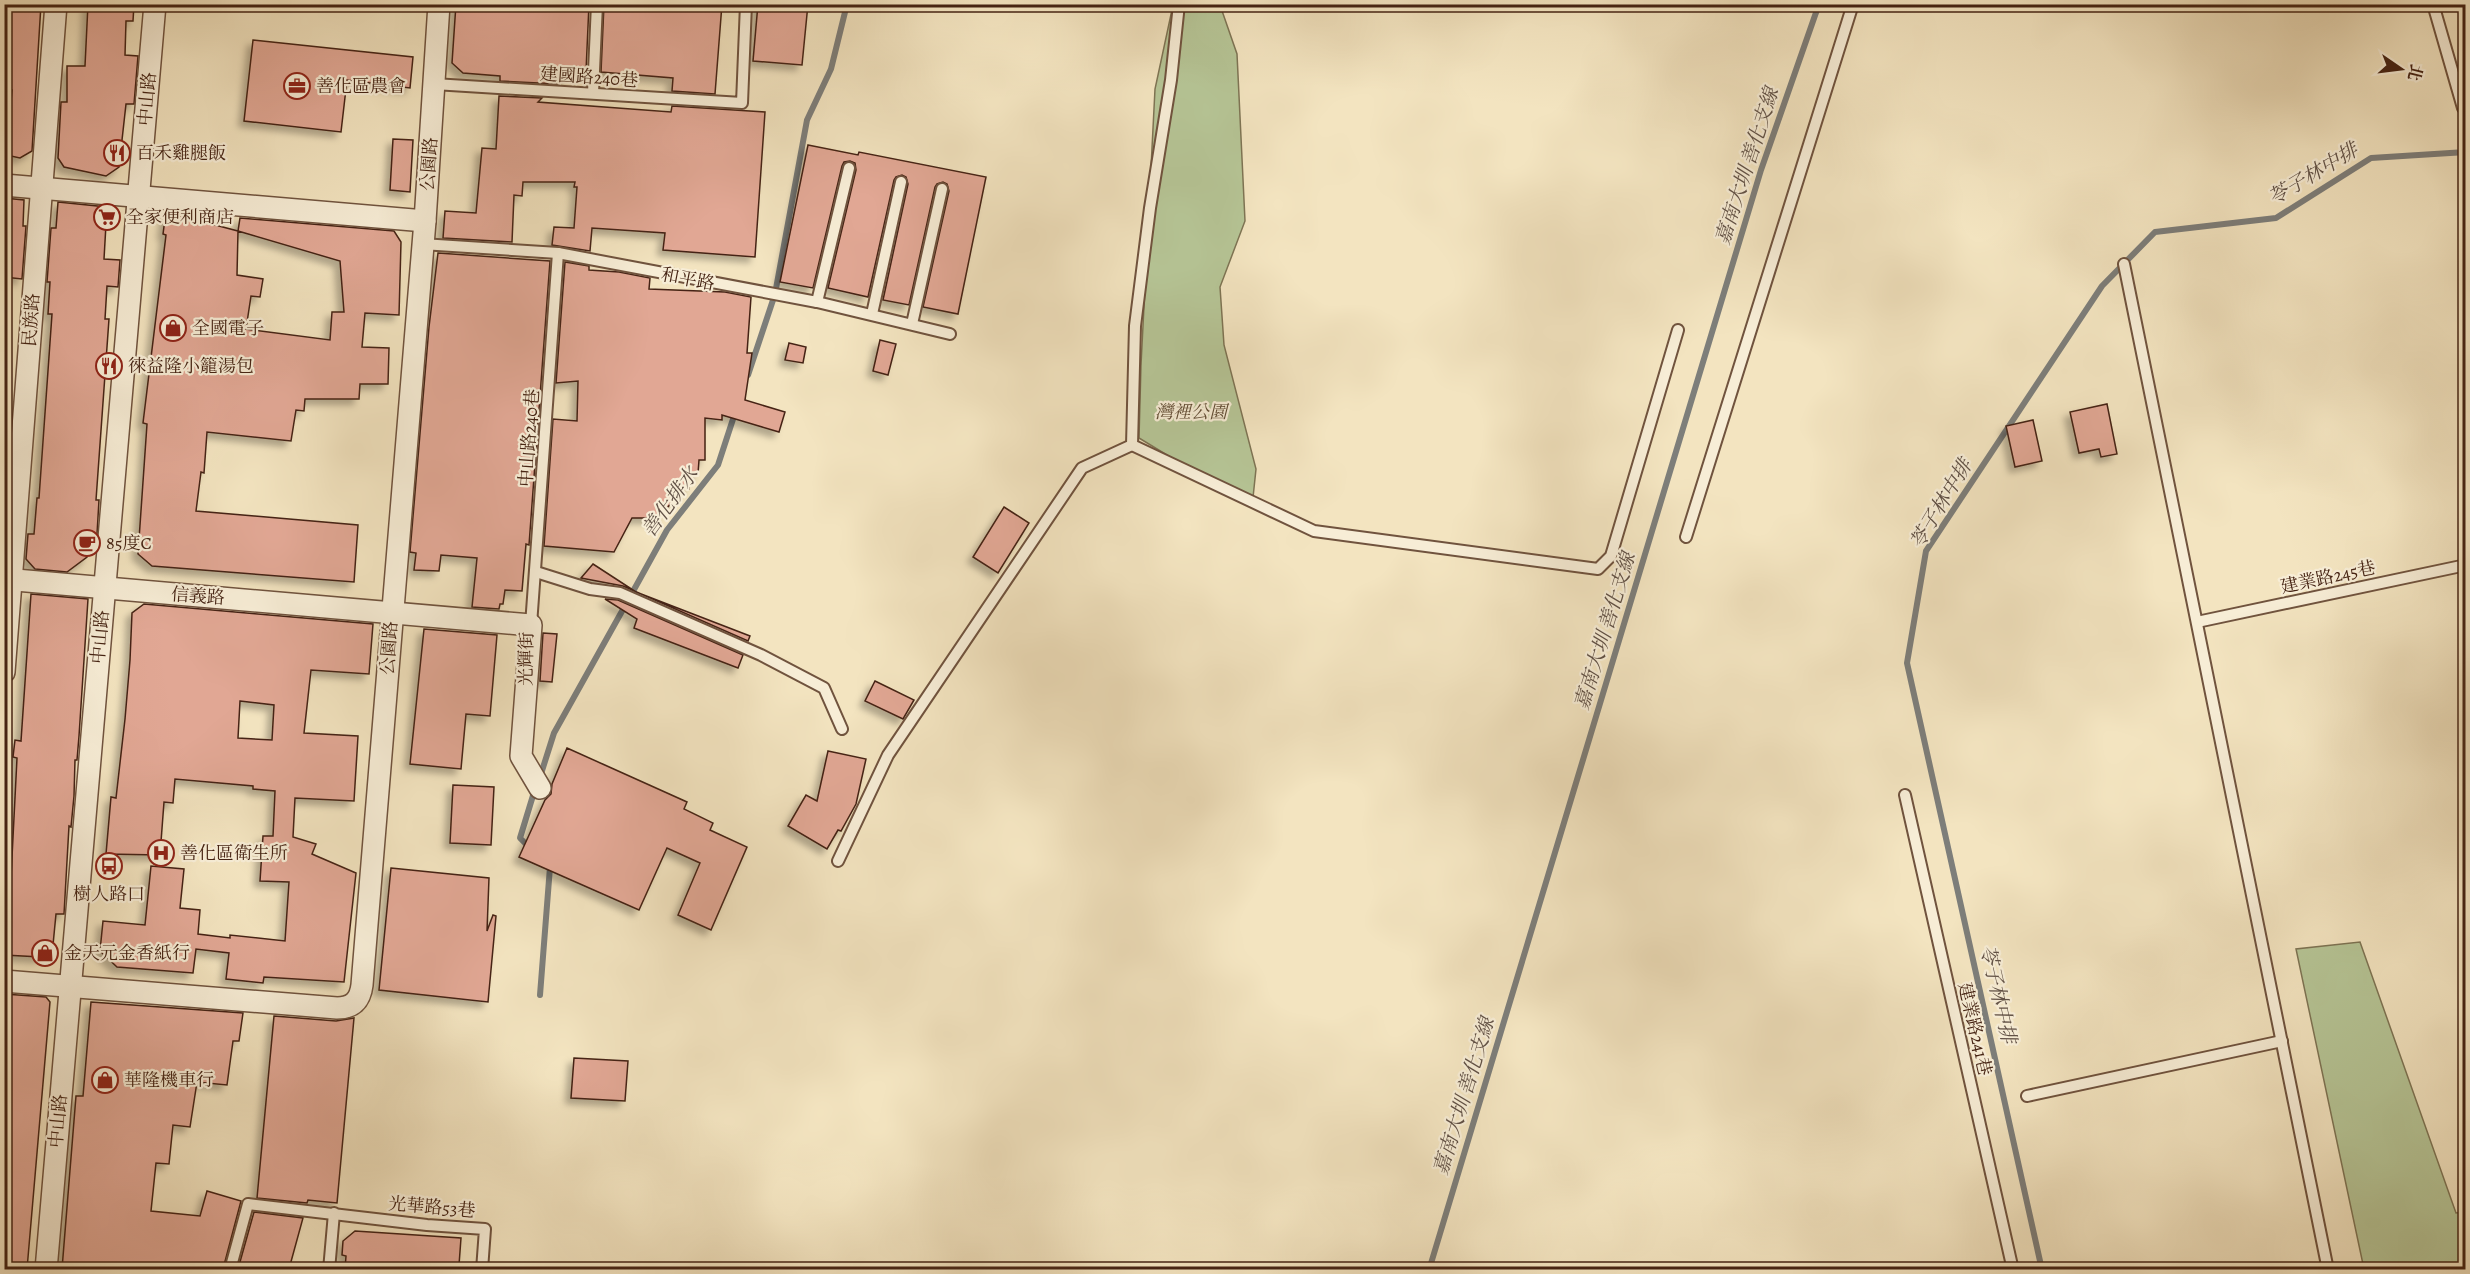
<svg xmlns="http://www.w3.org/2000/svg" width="2470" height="1274" viewBox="0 0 2470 1274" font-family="Alegreya,'Noto Serif TC',serif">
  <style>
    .green { fill: #b6c596; stroke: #7e7454; stroke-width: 1.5 }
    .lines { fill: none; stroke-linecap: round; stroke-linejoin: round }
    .stream { stroke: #7d7e7a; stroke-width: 6 }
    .building { fill: #e1a794; stroke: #452313; stroke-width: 1.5; fill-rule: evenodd; filter: url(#shadow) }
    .lane-casing { stroke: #70533e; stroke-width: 14 }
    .street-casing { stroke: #70533e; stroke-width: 24 }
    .lane { stroke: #f7edd6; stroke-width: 10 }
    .street { stroke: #f7edd6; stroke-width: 21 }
    .labels { text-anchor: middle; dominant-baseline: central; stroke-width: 4.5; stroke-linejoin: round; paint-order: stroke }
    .street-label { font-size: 18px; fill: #452313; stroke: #f7edd6 }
    .poi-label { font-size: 18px; fill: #452313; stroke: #f7edd6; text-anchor: start }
    .park-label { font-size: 18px; font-style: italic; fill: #614c34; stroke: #f7edd6 }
    .water-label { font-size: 20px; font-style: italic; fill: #615146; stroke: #f7edd6 }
  </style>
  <defs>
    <filter id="shadow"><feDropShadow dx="-5.5" dy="5.5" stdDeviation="3" flood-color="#0004"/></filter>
  </defs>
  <rect width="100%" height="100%" fill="#f3e4c0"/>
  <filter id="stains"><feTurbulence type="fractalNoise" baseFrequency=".00333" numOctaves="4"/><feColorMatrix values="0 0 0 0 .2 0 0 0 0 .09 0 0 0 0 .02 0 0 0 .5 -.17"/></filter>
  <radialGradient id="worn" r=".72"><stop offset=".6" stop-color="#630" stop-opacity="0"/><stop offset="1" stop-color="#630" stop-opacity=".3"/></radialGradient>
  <g class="green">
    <path d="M1173 5H1220L1237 54 1245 221 1220 287 1224 345 1256 469 1252 507 1139 438 1141 365 1155 89Z"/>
    <path d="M2360 942 2456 1213 2465 1212V1269H2364L2296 949Z"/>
  </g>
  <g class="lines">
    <g class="stream">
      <path d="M748 375 775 294 807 120 831 69 847 4"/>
      <path d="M631 595 667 530 718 465 735 413"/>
      <path d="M540 777 554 733 626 604"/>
      <path d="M530 848 520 838 535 789"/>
      <path d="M540 995 550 867 548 865"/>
      <path d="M1429 1270 1761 170 1819 4"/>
      <path d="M2042 1270 1907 663 1926 551 2102 286 2155 232 2276 218 2371 158 2466 152"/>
    </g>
  </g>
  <g class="building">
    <path d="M4 4H41L32 151 20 158 6 155 12 90H4Z"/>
    <path d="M88 4H134L133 21H126L125 55 138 56 134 104H126L119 167 106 176 64 167 58 158 61 102H67V66H85Z"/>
    <path d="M456 4H589L586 71 576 70 559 84 500 81V76L463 73 452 63Z"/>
    <path d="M604 4H722L715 94 672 91 673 78 601 72Z"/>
    <path d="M758 4H808L802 65 753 61Z"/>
    <path d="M253 40 413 57 410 88 347 80 341 132 244 121Z"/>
    <path d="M499 96 542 98 538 102 671 112 672 106 765 112 755 257 663 250 665 233 592 228 590 251 552 245 554 227 574 228 577 187H574L575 182H523L522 196 514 195 512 242 443 238 445 211 476 213 482 148 496 149Z"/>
    <path d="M393 139 413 140 410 192 390 190Z"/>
    <path d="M808 145 858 155 859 152 986 177 958 314 923 307 949 191 947 184 943 182 937 184 935 187 909 305 883 300 908 184 906 177 902 175 896 177 894 180 868 297 828 288 856 170 855 163 850 161 844 162 842 166 813 288 780 282Z"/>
    <path d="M4 198 24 200 23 226H26L22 279 4 277Z"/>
    <path d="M58 202 107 207 104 259 120 260 118 287 107 286 105 319H109L96 500H99L97 534H89L87 557 67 572 35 569 26 559 28 534H34L37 498H39L52 314H48L50 282H47L51 228H56Z"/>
    <path d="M166 212 238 231 240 218 394 231 401 242 399 315 365 313 362 347 389 348 388 384H360L359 399H305L304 411 296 410 291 441 207 432 204 473 201 472 196 511 358 525 354 582 152 566 138 554 147 424 143 423 166 235 163 234ZM238 231 340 261 344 312H332L330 340 246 329 251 296 260 297 263 279 237 275Z"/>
    <path d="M438 253 550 261 529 545 526 544 522 591 505 590 503 604H500L499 609 472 607 477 558 441 555 439 571 414 570 416 553 410 552 429 327Z"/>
    <path d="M565 262 589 266V270L619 272 650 278 649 289 725 292 751 297 747 353H752L745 400 785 412 779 432 722 415V420L705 418V460H699L698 474H689V489H675V499L658 518H632L614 552 544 546 553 419 577 421 578 381 556 383Z"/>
    <path d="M880 340 896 344 888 375 873 371Z"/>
    <path d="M789 343 806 347 803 363 785 360Z"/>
    <path d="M2107 404 2117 454 2101 457 2099 449 2079 453 2070 412Z"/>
    <path d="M2033 420 2042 461 2015 467 2006 426Z"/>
    <path d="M1004 507 1029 523 998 573 973 557Z"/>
    <path d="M593 564 636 592 750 636 748 641 623 586 581 578Z"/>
    <path d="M31 594 88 599 79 736 77 760H75L74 796 71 827 69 826 64 914H56L53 945 41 957 4 955 6 877H11L17 758 13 757 15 740 21 741Z"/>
    <path d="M605 599 618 600 743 655 738 668 634 628 637 619Z"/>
    <path d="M144 604 373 624 369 674 311 670 304 733 358 736 354 801 295 798 293 837 316 844 312 854 356 873 344 982 264 977 263 983 226 979 229 953 196 949 193 973 117 967 100 951 103 921 145 925 151 866 184 869 180 908 200 910 198 934 230 938V935L285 941 289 882 260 881 263 836H273L275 791 253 789V786L175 779 173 803 164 802 160 855 106 854 111 797 116 798 125 719 130 660 132 613ZM240 701 274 705 272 740 238 738Z"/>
    <path d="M424 629 497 635 490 716 466 714 461 769 410 764Z"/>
    <path d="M543 633 557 634 552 682 540 681Z"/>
    <path d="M875 681 914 700 903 719 865 701Z"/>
    <path d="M567 748 687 802 684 809 713 823 710 830 747 847 711 930 678 915 700 863 667 848 639 910 519 857 545 800 551 794 552 784Z"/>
    <path d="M828 751 866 759 856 804 841 831 838 830 827 849 788 826 806 795 817 801Z"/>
    <path d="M453 785 494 787 491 845 450 843Z"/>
    <path d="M391 868 489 878 487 931 493 915 496 916 488 1002 379 990Z"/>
    <path d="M4 994 46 997 50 1002 27 1269H4Z"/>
    <path d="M91 1002 243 1013 239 1041H233L227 1085 197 1082 190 1127 173 1125 169 1164 156 1163 151 1211 200 1216 207 1191 241 1201 223 1269H62L76 1096H83Z"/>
    <path d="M274 1016 336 1021 354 1018 337 1203 308 1200 307 1203 257 1198Z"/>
    <path d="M574 1058 628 1061 625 1101 571 1098Z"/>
    <path d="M254 1212 303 1218 289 1269H238Z"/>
    <path d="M355 1231 461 1238 459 1265H451L450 1269H345L346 1256 342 1255 343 1241Z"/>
  </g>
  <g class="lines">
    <defs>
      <g id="lane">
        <path d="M1179 4 1171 80 1150 208 1135 326 1132 445 1314 531 1598 569 1611 556 1678 330"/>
        <path d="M2433 4 2463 108"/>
        <path d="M434 84 742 103 746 4"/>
        <path d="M593 93 597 4"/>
        <path d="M422 244 558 253 817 302 950 334"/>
        <path d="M2124 264 2328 1270"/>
        <path d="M817 302 849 168"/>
        <path d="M872 314 901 182"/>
        <path d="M912 324 942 189"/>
        <path d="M1686 537 1853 4"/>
        <path d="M536 572 590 589 620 593 761 655 824 688 842 729"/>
        <path d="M2197 622 2466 565"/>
        <path d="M531 625 558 253"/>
        <path d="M1905 795 2013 1270"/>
        <path d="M838 861 888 755 1082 468 1132 445"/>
        <path d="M2027 1096 2282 1041"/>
        <path d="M230 1270 248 1204 427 1225 485 1229 482 1270"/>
        <path d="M329 1270 334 1213"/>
      </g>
      <g id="street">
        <path d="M4 185 425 221"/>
        <path d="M4 579 531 625 521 756 540 788"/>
        <path d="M4 672 56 4"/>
        <path d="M4 981 337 1008C352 1008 360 1001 362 985L425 221 439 4"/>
        <path d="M46 1270 155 4"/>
      </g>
    </defs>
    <use href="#lane" class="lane-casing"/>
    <use href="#street" class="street-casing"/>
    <use href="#lane" class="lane"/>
    <use href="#street" class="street"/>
  </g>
  <defs>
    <symbol id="office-ring" viewBox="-11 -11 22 22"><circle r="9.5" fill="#f7edd6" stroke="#8f2418" stroke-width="1.5"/><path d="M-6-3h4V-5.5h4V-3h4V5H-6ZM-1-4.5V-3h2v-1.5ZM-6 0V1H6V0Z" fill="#8f2418"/></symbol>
    <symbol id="restaurant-ring" viewBox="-11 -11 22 22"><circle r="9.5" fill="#f7edd6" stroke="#8f2418" stroke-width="1.5"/><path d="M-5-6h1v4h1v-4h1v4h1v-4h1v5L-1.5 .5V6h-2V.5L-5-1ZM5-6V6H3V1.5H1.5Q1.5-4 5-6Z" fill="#8f2418"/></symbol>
    <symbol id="supermarket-ring" viewBox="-11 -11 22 22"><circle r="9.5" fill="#f7edd6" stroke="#8f2418" stroke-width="1.5"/><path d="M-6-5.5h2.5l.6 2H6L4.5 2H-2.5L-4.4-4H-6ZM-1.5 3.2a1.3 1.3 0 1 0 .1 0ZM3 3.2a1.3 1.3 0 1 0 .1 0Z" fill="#8f2418"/></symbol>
    <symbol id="shop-ring" viewBox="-11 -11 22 22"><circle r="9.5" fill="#f7edd6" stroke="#8f2418" stroke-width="1.5"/><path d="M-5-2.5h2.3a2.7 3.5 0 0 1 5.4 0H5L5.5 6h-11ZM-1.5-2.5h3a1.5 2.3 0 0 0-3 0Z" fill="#8f2418"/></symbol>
    <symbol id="cafe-ring" viewBox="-11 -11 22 22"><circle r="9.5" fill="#f7edd6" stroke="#8f2418" stroke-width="1.5"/><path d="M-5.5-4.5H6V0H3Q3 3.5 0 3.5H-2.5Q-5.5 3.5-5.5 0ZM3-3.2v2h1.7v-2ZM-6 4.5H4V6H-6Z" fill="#8f2418"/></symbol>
    <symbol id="hospital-ring" viewBox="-11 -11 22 22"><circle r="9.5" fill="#f7edd6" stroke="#8f2418" stroke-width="1.5"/><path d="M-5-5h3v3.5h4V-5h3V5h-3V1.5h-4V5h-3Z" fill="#8f2418"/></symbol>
    <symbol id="bus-ring" viewBox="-11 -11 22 22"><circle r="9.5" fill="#f7edd6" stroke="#8f2418" stroke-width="1.5"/><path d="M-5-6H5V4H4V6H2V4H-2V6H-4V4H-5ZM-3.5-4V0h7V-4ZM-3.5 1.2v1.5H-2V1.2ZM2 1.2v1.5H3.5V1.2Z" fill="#8f2418"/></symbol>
  </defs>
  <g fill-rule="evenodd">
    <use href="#office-ring" x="282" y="71" width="30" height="30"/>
    <use href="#restaurant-ring" x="102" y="138" width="30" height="30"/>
    <use href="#supermarket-ring" x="92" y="202" width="30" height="30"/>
    <use href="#shop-ring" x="158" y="313" width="30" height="30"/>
    <use href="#restaurant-ring" x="94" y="351" width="30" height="30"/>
    <use href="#cafe-ring" x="72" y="528" width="30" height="30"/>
    <use href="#hospital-ring" x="146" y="838" width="30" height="30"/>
    <use href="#bus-ring" x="94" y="851" width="30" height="30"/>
    <use href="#shop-ring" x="30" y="938" width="30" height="30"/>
    <use href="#shop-ring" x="90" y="1065" width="30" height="30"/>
  </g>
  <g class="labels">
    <g class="street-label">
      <text transform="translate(589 77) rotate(4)">建國路240巷</text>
      <text transform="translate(147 99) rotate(-85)">中山路</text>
      <text transform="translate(429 164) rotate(-86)">公園路</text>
      <text transform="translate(688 279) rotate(11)">和平路</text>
      <text transform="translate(31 320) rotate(-86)">民族路</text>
      <text transform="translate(529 438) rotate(-86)">中山路240巷</text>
      <text transform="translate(2328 577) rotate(-12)">建業路245巷</text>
      <text transform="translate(198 596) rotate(4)">信義路</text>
      <text transform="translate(100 637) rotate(-85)">中山路</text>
      <text transform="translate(389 648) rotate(-86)">公園路</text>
      <text transform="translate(526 659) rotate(-89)">光輝街</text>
      <text transform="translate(1975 1029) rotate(77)">建業路241巷</text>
      <text transform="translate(58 1121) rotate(-85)">中山路</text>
      <text transform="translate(432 1207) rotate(5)">光華路53巷</text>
    </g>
    <g class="poi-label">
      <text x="316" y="86">善化區農會</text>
      <text x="136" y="153">百禾雞腿飯</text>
      <text x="126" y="217">全家便利商店</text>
      <text x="192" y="328">全國電子</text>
      <text x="128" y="366">徠益隆小籠湯包</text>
      <text x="106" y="543">85度C</text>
      <text x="180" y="853">善化區衛生所</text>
      <text x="109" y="894" text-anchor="middle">樹人路口</text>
      <text x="64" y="953">金天元金香紙行</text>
      <text x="124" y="1080">華隆機車行</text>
    </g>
    <g class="park-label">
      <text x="1191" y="412">灣裡公園</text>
    </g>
    <g class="water-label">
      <text transform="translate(1747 166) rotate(-72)">嘉南大圳 善化支線</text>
      <text transform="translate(2313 174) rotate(-31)">苓子林中排</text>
      <text transform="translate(670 502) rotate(-54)">善化排水</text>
      <text transform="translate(1941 504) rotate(-59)">苓子林中排</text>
      <text transform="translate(1605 631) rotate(-73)">嘉南大圳 善化支線</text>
      <text transform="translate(1998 994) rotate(77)">苓子林中排</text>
      <text transform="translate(1464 1096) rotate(-73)">嘉南大圳 善化支線</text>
    </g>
  </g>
  <rect width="2470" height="1274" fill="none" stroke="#f3e4c0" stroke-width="24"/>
  <rect x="6" y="6" width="2458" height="1262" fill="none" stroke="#452313" stroke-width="3"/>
  <rect x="12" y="12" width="2446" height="1250" fill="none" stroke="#452313" stroke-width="1.5"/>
  <g transform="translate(2401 69) rotate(104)" stroke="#f7edd6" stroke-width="4.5" paint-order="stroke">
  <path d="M0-4.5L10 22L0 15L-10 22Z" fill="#452313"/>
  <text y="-9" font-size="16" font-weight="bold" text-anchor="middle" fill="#452313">北</text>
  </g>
  <rect width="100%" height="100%" filter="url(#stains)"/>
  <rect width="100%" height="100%" fill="url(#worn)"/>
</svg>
